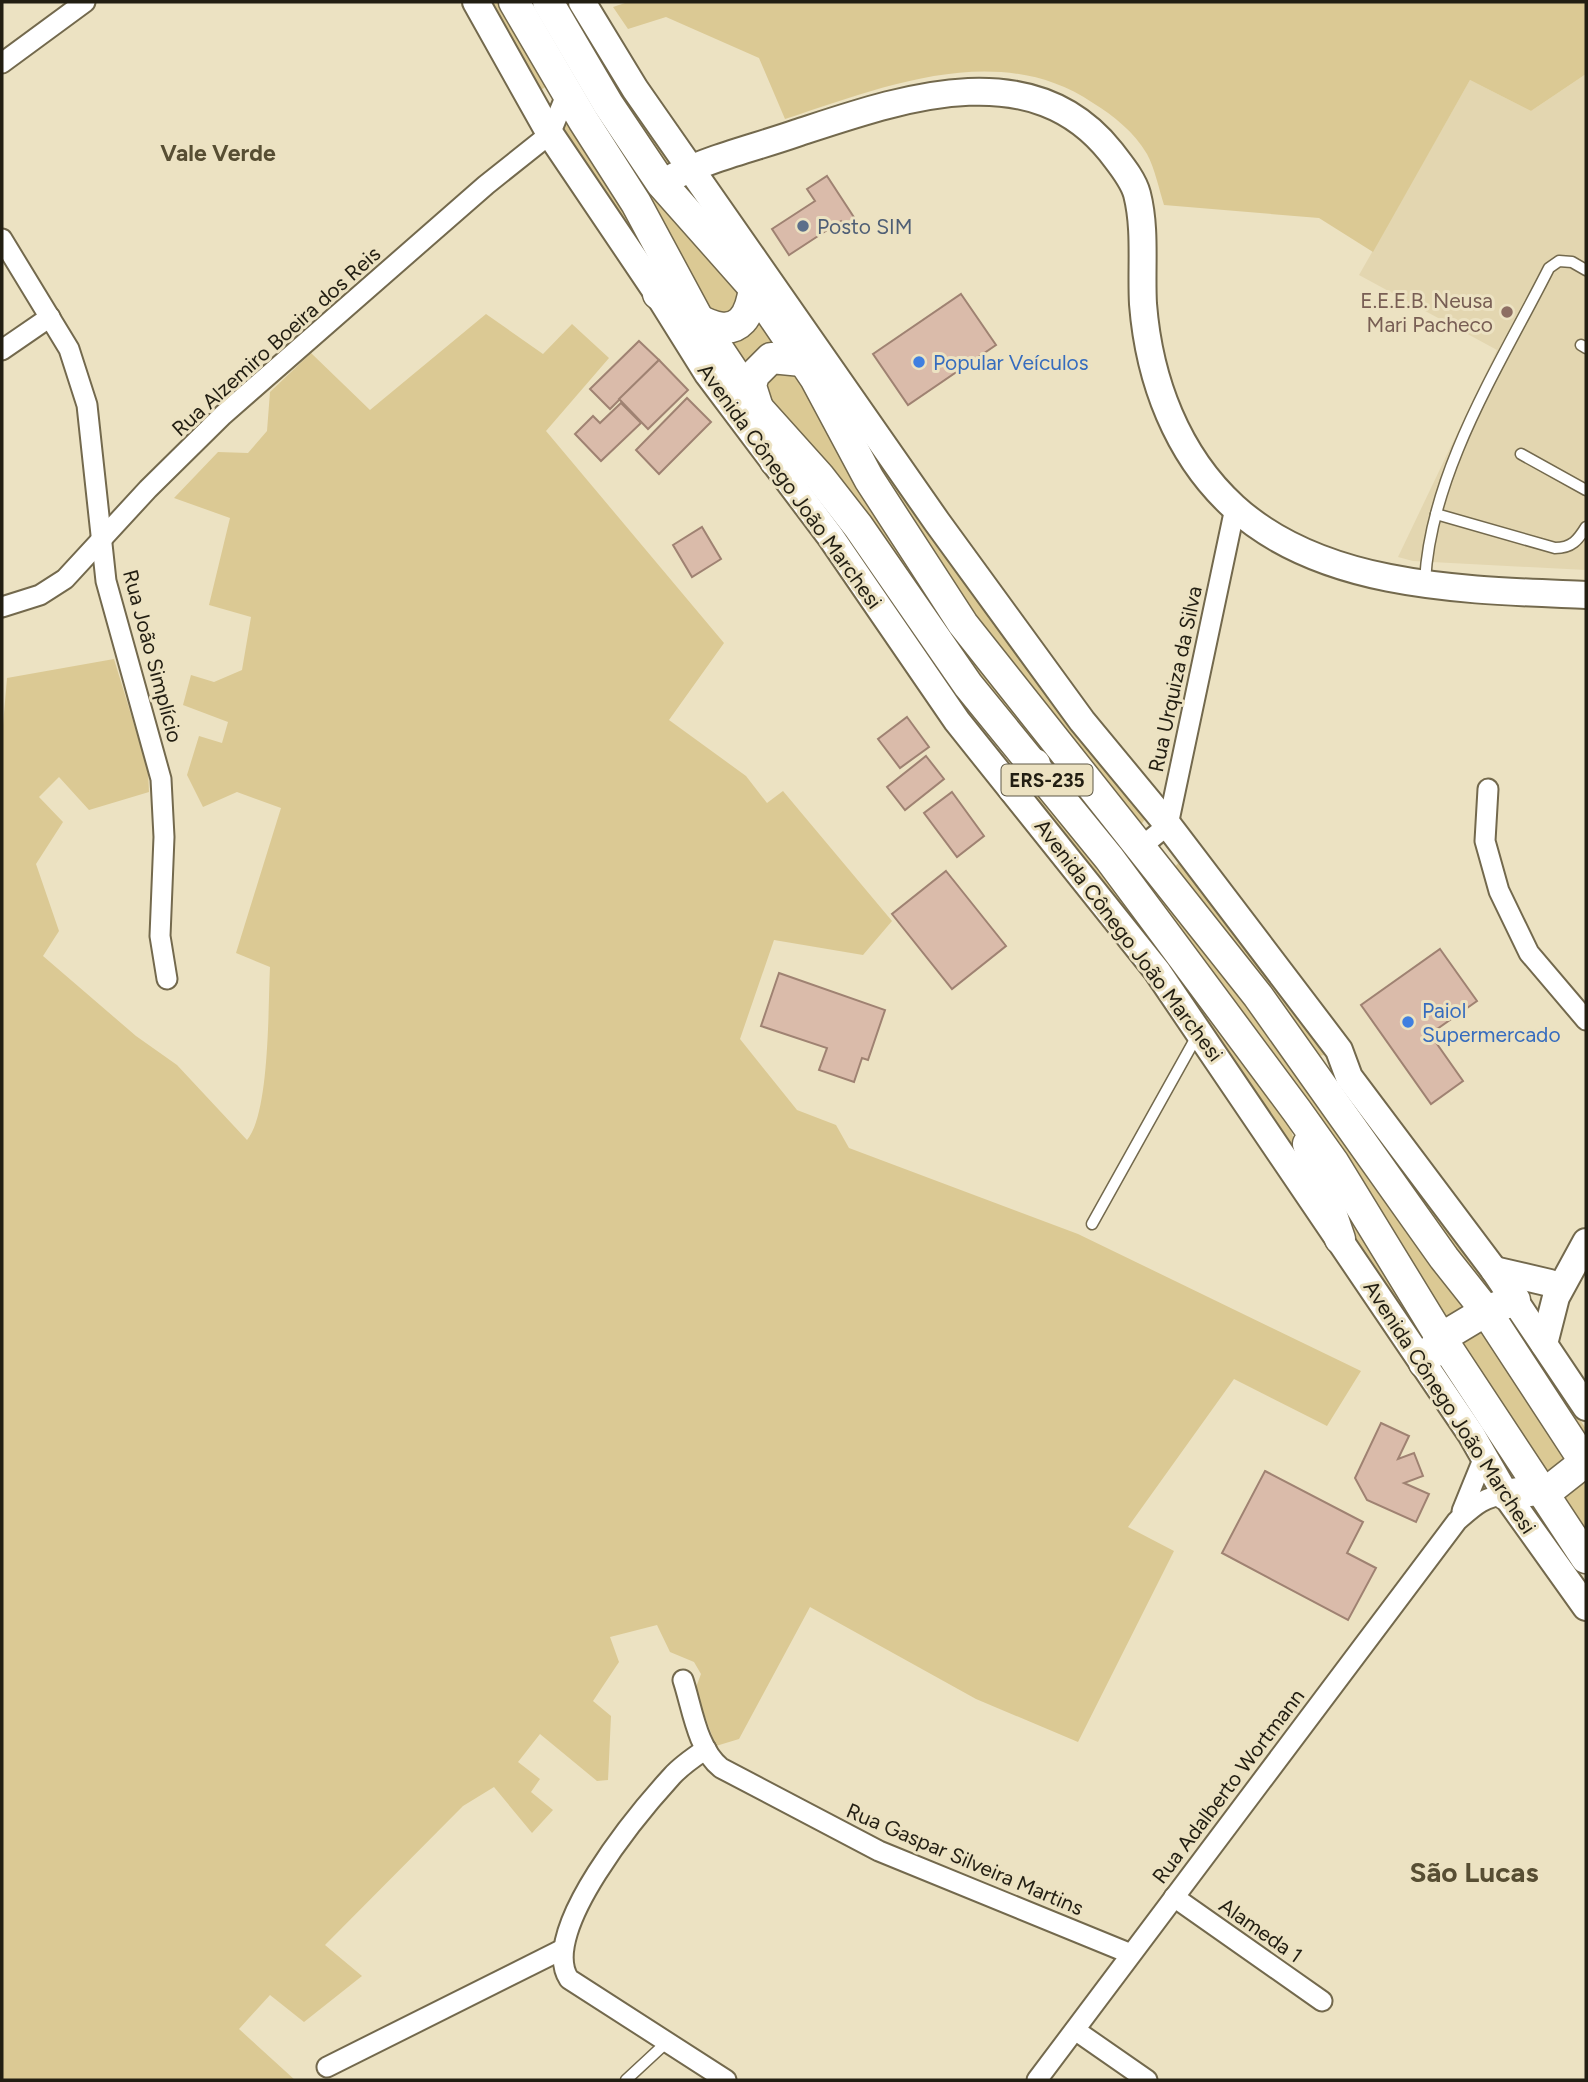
<svg xmlns="http://www.w3.org/2000/svg" width="1588" height="2082" viewBox="0 0 1588 2082" font-family="Figtree,sans-serif">
  <style>
    .built { fill: #e3d6b0 }
    .green { fill: #dbc994 }
    .building { fill: #dabbaa; stroke: #9f8272; stroke-width: 2 }
    .lines { fill: none; stroke-linecap: round; stroke-linejoin: round }
    .lane-casing { stroke: #73694d; stroke-width: 13 }
    .street-casing { stroke: #73694d; stroke-width: 23 }
    .secondary-casing { stroke: #73694d; stroke-width: 30 }
    .primary-casing { stroke: #73694d; stroke-width: 33 }
    .lane { stroke: #fff; stroke-width: 10 }
    .street { stroke: #fff; stroke-width: 19 }
    .secondary { stroke: #fff; stroke-width: 26 }
    .primary { stroke: #fff; stroke-width: 30 }
    .service-dot { fill: #5c6f8a; stroke: #ece2c2; stroke-width: 2.5 }
    .education-dot { fill: #8d6e63; stroke: #ece2c2; stroke-width: 2.5 }
    .shop-dot { fill: #3f7fe0; stroke: #ece2c2; stroke-width: 2.5 }
    .labels { text-anchor: middle; dominant-baseline: central; stroke-width: 6; stroke-linejoin: round; paint-order: stroke }
    .shield { fill: #ece2c2; stroke: #5f5947; stroke-width: 2 }
    .shield-label { font-size: 19px; font-weight: bold; fill: #221e12 }
    .service-label { font-size: 21px; fill: #4e5e75; stroke: #ece2c2; text-anchor: start }
    .education-label { font-size: 21px; fill: #785e54; stroke: #ece2c2; text-anchor: end }
    .street-label { font-size: 21px; fill: #221e12; stroke: #ece2c2 }
    .shop-label { font-size: 21px; fill: #366cbe; stroke: #ece2c2; text-anchor: start }
    .neighbourhood-label { font-size: 23px; font-weight: bold; fill: #574e33; stroke: #ece2c2 }
    .district-label { font-size: 28px; font-weight: bold; fill: #574e33; stroke: #ece2c2 }
  </style>
  <rect width="100%" height="100%" fill="#ece2c2"/>
  <path class="built" d="M1586 74V570L1413 561 1398 557 1497 350 1359 275 1470 80 1531 111Z"/>
  <g class="green">
    <path d="M486 2H505L547 86 539 91Z"/>
    <path d="M526 2H539L741 294 730 321 703 307Z"/>
    <path d="M558 2H574L679 162 668 166 660 164Z"/>
    <path d="M628 2H1586V74L1531 111 1470 80 1373 252 1319 218 1164 205C1159 189 1155 169 1147 154 1134 132 1114 116 1093 103 998 39 883 87 785 119L759 58 666 17 628 29 613 7Z"/>
    <path d="M567 120 629 206 657 274 561 131V124Z"/>
    <path d="M486 314 543 354 572 324 609 358 546 431 724 643 669 720 746 776 767 803 783 791 892 921 863 955 774 940 740 1039 797 1110 836 1125 849 1148 1078 1234 1361 1371 1327 1426 1234 1379 1128 1527 1174 1551 1078 1742 976 1699 810 1607 739 1739 716 1746 695 1690 701 1674 694 1662 670 1652 657 1625 610 1637 619 1662 593 1701 611 1716 608 1780 597 1781 540 1734 518 1762 540 1779 531 1792 553 1810 532 1833 494 1787 463 1806 325 1945 362 1976 304 2022 270 1995 239 2029 295 2080H2V737L7 678 114 659 148 770 149 792 89 810 59 777 39 797 63 822 36 864 59 931 43 956 136 1036 177 1065 247 1140C270 1113 268 1006 270 967L236 953 281 808 237 792 203 807 187 775 199 736 222 743 228 722 183 705 191 675 214 682 242 670 251 617 209 605 230 518 174 498 218 452 248 453 267 431 270 392 311 353 370 410Z"/>
    <path d="M760 315 780 342 747 366 724 340Z"/>
    <path d="M773 369 798 372 1157 879 1473 1306 1445 1325 765 393 768 374Z"/>
    <path d="M836 389 1148 814 1141 825 996 651 875 471Z"/>
    <path d="M1042 788 1288 1120 1300 1160 1181 991 1047 813 1036 795Z"/>
    <path d="M1179 862H1183L1326 1048 1324 1055 1319 1056 1174 868Z"/>
    <path d="M1366 1131 1484 1272 1498 1294 1492 1300Z"/>
    <path d="M1324 1164 1429 1334 1426 1345 1351 1235Z"/>
    <path d="M1510 1314 1586 1429V1443L1504 1316Z"/>
    <path d="M1482 1330 1570 1457 1550 1477 1461 1342Z"/>
    <path d="M1585 1481 1586 1484V1540L1558 1497Z"/>
  </g>
  <g class="building">
    <path d="M827 176 859 225 849 232 841 221 789 255 772 229 815 201 807 189Z"/>
    <path d="M961 294 996 345 908 405 873 354Z"/>
    <path d="M639 341 659 360 610 409 590 389Z"/>
    <path d="M659 360 688 390 648 429 619 399Z"/>
    <path d="M687 398 711 422 659 474 636 450Z"/>
    <path d="M621 403 641 423 601 461 575 434 593 416 600 423Z"/>
    <path d="M702 527 721 559 692 577 673 545Z"/>
    <path d="M907 717 929 747 900 768 878 739Z"/>
    <path d="M926 756 944 779 905 810 887 787Z"/>
    <path d="M952 792 984 836 957 857 924 813Z"/>
    <path d="M946 871 1006 946 952 989 892 914Z"/>
    <path d="M1440 949 1477 1001 1430 1034 1463 1081 1431 1104 1361 1005Z"/>
    <path d="M779 973 885 1010 868 1060 862 1058 854 1082 819 1070 827 1048 761 1026Z"/>
    <path d="M1381 1423 1409 1436 1398 1459 1414 1453 1423 1476 1404 1483 1429 1494 1416 1522 1367 1500 1355 1478Z"/>
    <path d="M1265 1471 1363 1522 1347 1553 1376 1568 1348 1620 1222 1553Z"/>
  </g>
  <g class="lines">
    <defs>
      <g id="lane">
        <path d="M1581 345 1586 348"/>
        <path d="M1521 454 1586 490"/>
        <path d="M1436 514 1555 548C1572 548 1578 540 1586 527"/>
        <path d="M1425 581C1431 471 1500 365 1549 268L1559 261 1572 262 1586 270"/>
        <path d="M1092 1224 1198 1034"/>
        <path d="M626 2080 667 2042"/>
      </g>
      <g id="street">
        <path d="M2 63 85 2"/>
        <path d="M2 239 69 349 87 405 106 581 161 779 164 837 160 936 167 979"/>
        <path d="M2 350 50 317"/>
        <path d="M2 607 40 595 65 579 148 489 223 415 486 185 550 134 567 93"/>
        <path d="M1488 789 1485 841 1499 891 1529 953 1586 1020"/>
        <path d="M1141 847 1168 825 1235 508"/>
        <path d="M1462 1511 1484 1457"/>
        <path d="M683 1680C692 1707 697 1749 721 1768L879 1851 1131 1954"/>
        <path d="M706 1749C694 1757 681 1766 672 1776 640 1811 538 1932 569 1979L726 2080"/>
        <path d="M1174 1897 1322 2001"/>
        <path d="M1075 2030 1147 2080"/>
        <path d="M327 2067 563 1949"/>
        <path d="M1037 2080 1457 1521C1474 1506 1484 1496 1506 1495"/>
      </g>
      <g id="secondary">
        <path d="M476 2 550 134 658 294 708 374 830 536 957 721 1157 971 1471 1434 1506 1495 1586 1607"/>
        <path d="M582 2 635 89 937 522 1082 721 1168 825 1339 1050 1349 1077 1494 1270 1586 1407"/>
        <path d="M675 176C713 157 757 147 797 133 898 100 1031 51 1111 152 1120 164 1133 179 1137 194 1146 229 1141 268 1143 304 1149 380 1177 455 1234 507 1325 590 1472 590 1586 595"/>
        <path d="M1494 1270 1550 1283"/>
        <path d="M1544 1344 1556 1297 1586 1242"/>
      </g>
      <g id="primary">
        <path d="M514 2 583 120 636 203 699 320 757 407 819 476 858 526 968 685 1109 858 1297 1111 1334 1163 1441 1338 1586 1558"/>
        <path d="M548 2 608 104 661 183 754 288 815 378 869 479 963 624 1258 996 1444 1258 1486 1311 1586 1464"/>
        <path d="M658 294C694 317 744 360 754 288"/>
        <path d="M775 461 751 386 754 375 771 358 802 361"/>
        <path d="M1013 788 1035 764"/>
        <path d="M1308 1144 1340 1239"/>
        <path d="M1424 1363 1441 1338 1486 1311 1515 1300"/>
        <path d="M1506 1495 1553 1487 1586 1461"/>
      </g>
    </defs>
    <use href="#lane" class="lane-casing"/>
    <use href="#street" class="street-casing"/>
    <use href="#secondary" class="secondary-casing"/>
    <use href="#primary" class="primary-casing"/>
    <use href="#lane" class="lane"/>
    <use href="#street" class="street"/>
    <use href="#secondary" class="secondary"/>
    <use href="#primary" class="primary"/>
  </g>
  <circle class="service-dot" cx="803" cy="226" r="7"/>
  <circle class="education-dot" cx="1507" cy="312" r="7"/>
  <g class="shop-dot">
    <circle cx="919" cy="362" r="7"/>
    <circle cx="1408" cy="1022" r="7"/>
  </g>
  <g class="labels">
    <rect class="shield" x="1001.5" y="764.5" width="91" height="31" rx="5"/>
    <g class="shield-label">
      <text x="1047" y="780">ERS-235</text>
    </g>
    <g class="service-label">
      <text x="817" y="226">Posto SIM</text>
    </g>
    <g class="education-label">
      <text x="1493" y="300">E.E.E.B. Neusa<tspan x="1493" dy="24">Mari Pacheco</tspan></text>
    </g>
    <g class="street-label">
      <text transform="translate(276 341) rotate(-42)">Rua Alzemiro Boeira dos Reis</text>
      <text transform="translate(790 486) rotate(54)">Avenida Cônego João Marchesi</text>
      <text transform="translate(153 656) rotate(75)">Rua João Simplício</text>
      <text transform="translate(1175 679) rotate(-78)">Rua Urquiza da Silva</text>
      <text transform="translate(1129 940) rotate(53)">Avenida Cônego João Marchesi</text>
      <text transform="translate(1450 1407) rotate(57)">Avenida Cônego João Marchesi</text>
      <text transform="translate(1228 1786) rotate(-53)">Rua Adalberto Wortmann</text>
      <text transform="translate(965 1859) rotate(23)">Rua Gaspar Silveira Martins</text>
      <text transform="translate(1261 1930) rotate(35)">Alameda 1</text>
    </g>
    <g class="shop-label">
      <text x="933" y="362">Popular Veículos</text>
      <text x="1422" y="1010">Paiol<tspan x="1422" dy="24">Supermercado</tspan></text>
    </g>
    <g class="neighbourhood-label">
      <text x="218" y="153">Vale Verde</text>
    </g>
    <g class="district-label">
      <text x="1474" y="1872">São Lucas</text>
    </g>
  </g>
  <rect width="1588" height="2082" fill="none" stroke="#221e12" stroke-width="7"/>
</svg>
